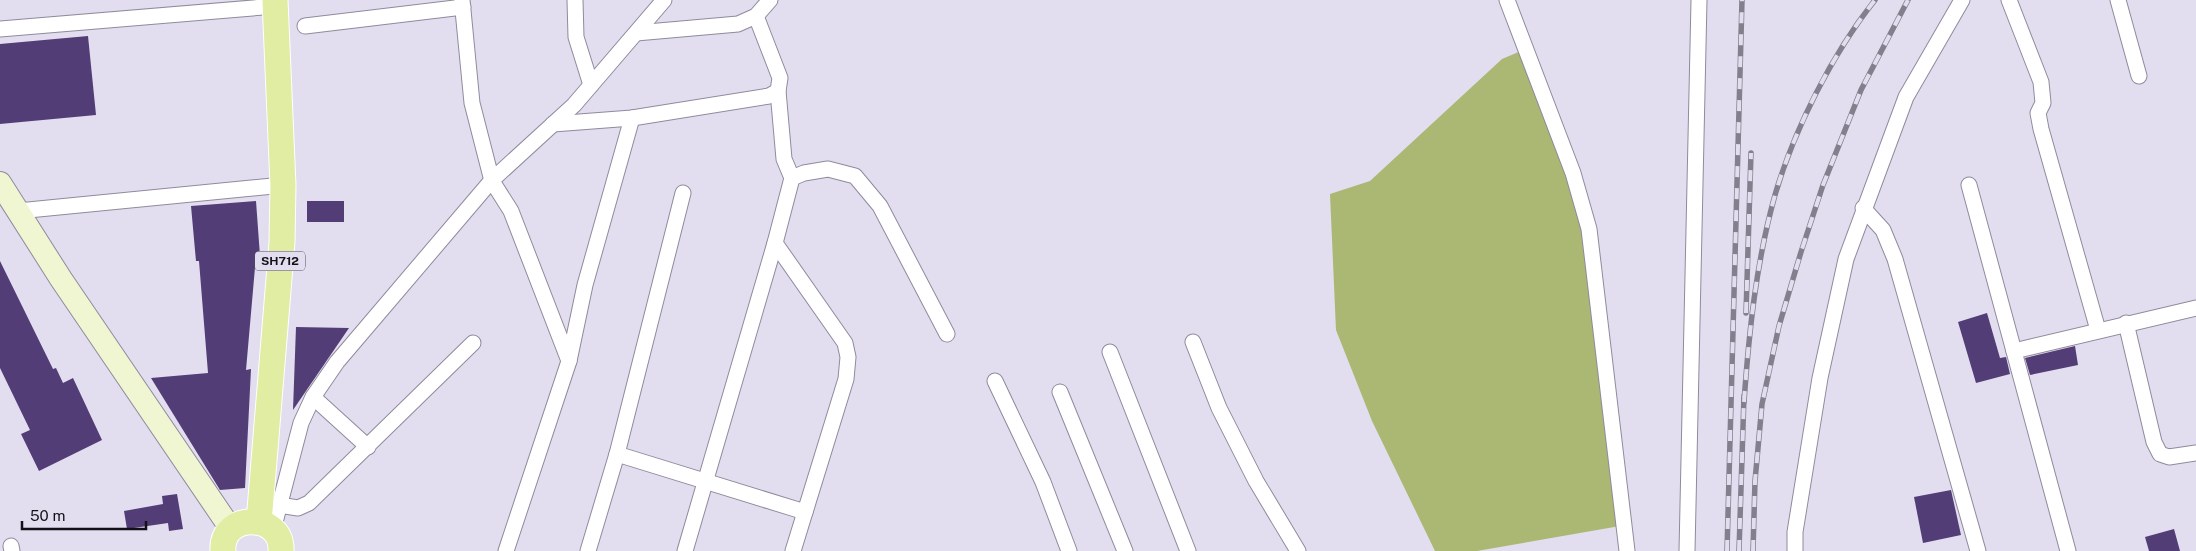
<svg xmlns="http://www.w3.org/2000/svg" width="2196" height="551" viewBox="0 0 2196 551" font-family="'Public Sans',sans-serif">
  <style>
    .green { fill: #aab873 }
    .building { fill: #523d76 }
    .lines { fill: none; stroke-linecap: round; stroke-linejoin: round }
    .street-casing { stroke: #908a9c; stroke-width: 17 }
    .secondary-casing { stroke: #908a9c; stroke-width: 24 }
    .primary-casing { stroke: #fff; stroke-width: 27 }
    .street { stroke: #fff; stroke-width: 15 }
    .secondary { stroke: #eff6d1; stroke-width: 22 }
    .primary { stroke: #e0eda3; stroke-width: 25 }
    .rail-casing { stroke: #847f8d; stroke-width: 5.5 }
    .rail { stroke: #e3ddf0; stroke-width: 4; stroke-dasharray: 11; stroke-linecap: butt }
    .labels { text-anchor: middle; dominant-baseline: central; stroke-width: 5; stroke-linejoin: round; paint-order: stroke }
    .shield { fill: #e3ddf0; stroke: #514e59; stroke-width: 1 }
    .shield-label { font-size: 12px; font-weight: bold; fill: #131118 }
  </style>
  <rect width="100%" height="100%" fill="#e3ddf0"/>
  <path class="green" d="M1521 51 1581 212 1620 526 1477 551H1435L1372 421 1336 330 1330 194 1370 181 1502 59Z"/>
  <g class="building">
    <path d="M88 36 96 115 0 124V44Z"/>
    <path d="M256 201 260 256H256L246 370 251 369 245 488 220 490 151 378 208 373 199 261H196L191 206Z"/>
    <rect x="307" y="201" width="37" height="21"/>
    <path d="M0 261 53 369 56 368 63 383 73 378 102 440 39 471 21 434 30 430 0 368Z"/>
    <path d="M1987 313 2000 358 2006 357 2010 374 1976 383 1958 322Z"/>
    <path d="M296 327 349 328 293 410Z"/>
    <path d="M2075 346 2078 365 2030 375 2025 358Z"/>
    <path d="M1951 490 1961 535 1923 543 1914 497Z"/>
    <path d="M177 494 183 529 169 531 168 523 127 529 124 511 163 504 162 496Z"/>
    <path d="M2174 529 2180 551H2149L2145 537Z"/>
  </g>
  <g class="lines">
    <defs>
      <g id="street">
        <path d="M462 0 472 103 492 181 511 211 569 361"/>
        <path d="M575 0 576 37 591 85"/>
        <path d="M1507 0 1573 173 1589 229 1627 551"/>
        <path d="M2009 0 2041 82 2043 103 2038 113 2041 129 2098 330"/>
        <path d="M2118 0 2139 76"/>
        <path d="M305 26 463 7"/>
        <path d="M0 29 276 6"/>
        <path d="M636 33 738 24 756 16 770 0"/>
        <path d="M778 91 784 159 792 178"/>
        <path d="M553 124 632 118 769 96 778 91 780 78 756 16"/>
        <path d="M1969 185 2068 551"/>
        <path d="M1863 208 1883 230 1895 259 1978 551"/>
        <path d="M18 211 283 185"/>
        <path d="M775 243 845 343 848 357 846 379 793 551"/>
        <path d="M2126 323 2154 442 2160 454 2169 457 2196 453"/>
        <path d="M1193 342 1219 408 1256 481 1298 551"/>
        <path d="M2014 351 2196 308"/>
        <path d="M1110 352 1188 551"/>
        <path d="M995 381 1043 482 1069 551"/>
        <path d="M1060 392 1125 551"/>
        <path d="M313 397 368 447"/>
        <path d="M617 454 805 512"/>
        <path d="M279 505 298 508 309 503 473 343"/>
        <path d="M273 530 301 423 313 397 337 362 492 180 574 105 664 0"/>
        <path d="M11 546 12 551"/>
        <path d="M506 551 569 361 585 285 632 118"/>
        <path d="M588 551 617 454 683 193"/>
        <path d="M685 551 775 243 792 178 804 173 828 169 855 176 880 206 947 334"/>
        <path d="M1687 551 1699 0"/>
        <path d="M1795 551V532L1820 378 1846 259 1906 97 1962 0"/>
      </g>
      <path id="secondary" d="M0 183 61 279 231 529"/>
      <g id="primary">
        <path d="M259 522 282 242 283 185 275 0"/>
        <path d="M223 551C220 512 283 512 281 551"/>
      </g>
    </defs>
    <use href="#street" class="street-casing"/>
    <use href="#secondary" class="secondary-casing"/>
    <use href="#primary" class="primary-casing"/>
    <use href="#street" class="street"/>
    <use href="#secondary" class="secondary"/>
    <use href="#primary" class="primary"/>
    <defs>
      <g id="rail">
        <path d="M1746 313 1751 153"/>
        <path d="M1744 402C1749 332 1756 263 1775 195 1794 130 1832 54 1875 0"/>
        <path d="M1727 551 1742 0"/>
        <path d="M1739 551 1744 396"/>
        <path d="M1753 551 1755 481 1762 404 1779 326 1801 252 1823 185 1861 90 1908 0"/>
      </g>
    </defs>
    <use href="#rail" class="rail-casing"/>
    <use href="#rail" class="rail"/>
  </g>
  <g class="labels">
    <rect class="shield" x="255" y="251.5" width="50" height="19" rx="4"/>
    <g class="shield-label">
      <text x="280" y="261">SH712</text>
    </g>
  </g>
  <path d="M22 521v8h124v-8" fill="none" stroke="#131118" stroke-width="2.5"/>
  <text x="30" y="521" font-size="15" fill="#131118" stroke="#e3ddf0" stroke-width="4" paint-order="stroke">50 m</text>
</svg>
